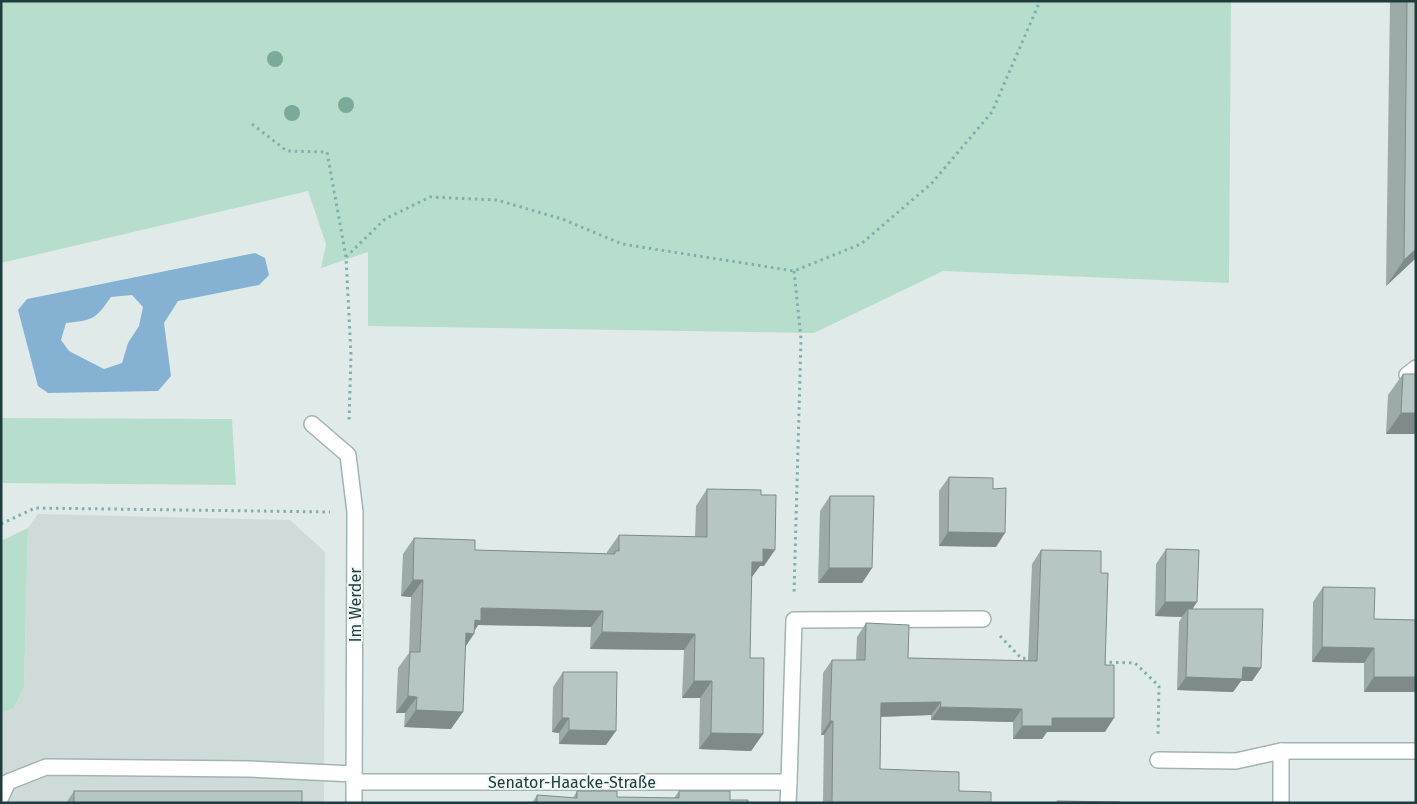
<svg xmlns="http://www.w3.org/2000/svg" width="1417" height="804" viewBox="0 0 1417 804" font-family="'Fira Sans',sans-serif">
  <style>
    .built { fill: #cedbd9 }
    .green { fill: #b7decc }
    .water { fill: #85b2d3; fill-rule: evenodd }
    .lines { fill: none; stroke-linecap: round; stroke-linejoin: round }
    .minor-casing { stroke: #a3b3b2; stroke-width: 18 }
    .path { stroke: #7fb0ae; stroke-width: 3; stroke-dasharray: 2.5 4; stroke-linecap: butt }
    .minor { stroke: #fff; stroke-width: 15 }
    .tree { fill: #7baa9b }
    .wall { fill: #9caaa8 }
    .shaded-wall { fill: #7f8b88 }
    .building { fill: #b5c6c3; stroke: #7f8b88 }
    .labels { text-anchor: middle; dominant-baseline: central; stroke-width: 4; stroke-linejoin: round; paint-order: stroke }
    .street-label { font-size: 16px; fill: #203c3c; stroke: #f0f8f6 }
  </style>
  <rect width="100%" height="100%" fill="#e0ebe9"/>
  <path class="built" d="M38 514 290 520 325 552 324 803H1V714L14 708 24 687 28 528Z"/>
  <g class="green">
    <path d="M1 1H1231L1229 283 943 271 814 333 368 326V252L321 268 326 244 308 191 1 263Z"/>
    <path d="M1 418 232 419 236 485 1 483Z"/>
    <path d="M28 528 24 687 14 708 1 714V541Z"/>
  </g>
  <path class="water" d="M255 253 265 258 269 275 259 285 178 301 164 323 171 376 158 391 48 393 38 386 18 310 27 299ZM132 295 143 307 139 326 128 343 122 363 104 369 69 351 61 340 66 323C93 320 95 320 111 297Z"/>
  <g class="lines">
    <defs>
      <g id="minor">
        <path d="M1407 375 1416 368"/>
        <path d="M312 424 348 455 355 512 354 803"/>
        <path d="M1158 760 1236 761 1281 751"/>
        <path d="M354 782H789L788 803"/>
        <path d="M789 782 794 620 983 619"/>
        <path d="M1 797 8 782 46 767 249 769 354 774"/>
        <path d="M1281 803V751H1416"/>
      </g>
    </defs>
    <use href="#minor" class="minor-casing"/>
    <g class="path">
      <path d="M252 124 287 151 327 152 346 257 351 355 349 421"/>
      <path d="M346 257 385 219 430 197 497 200 562 219 622 244 794 271 861 244 932 183 992 112 1040 1"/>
      <path d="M794 271 801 339 794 594"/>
      <path d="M1 524 35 508 330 512"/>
      <path d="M1000 636 1021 658 1032 659"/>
      <path d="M1103 662 1135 663 1159 686 1158 735"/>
    </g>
    <use href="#minor" class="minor"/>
  </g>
  <g class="tree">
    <circle cx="275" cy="59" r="8"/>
    <circle cx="346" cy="105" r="8"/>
    <circle cx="292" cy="113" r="8"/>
  </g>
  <g class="wall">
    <path d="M1390 1H1416V258L1386 286Z"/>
    <path d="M1403 374 1416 434H1386L1388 395Z"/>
    <path d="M949 477 993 489 996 547 939 546V491Z"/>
    <path d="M707 489 764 566H760L751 578 750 658 763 734 751 751 699 749 700 698H682L684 650 590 649 591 627 478 625 466 646 451 729 404 727 405 713H396L398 668 409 653 411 597 401 596 403 554 414 538 475 550 607 554V552L619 535 695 537 696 506Z"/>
    <path d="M830 496 872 568 862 583H818L820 511Z"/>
    <path d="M1166 549 1193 609 1261 668 1252 681H1241L1233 692 1177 690 1179 622 1182 617 1155 616 1156 564Z"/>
    <path d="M1041 550 1101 573 1105 665V732H1047L1042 739H1013V722L931 720V715L881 717 880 769 959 791 991 803H823L824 735H821L823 673 832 660H856L857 637 866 623 908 658 1028 661 1032 564Z"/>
    <path d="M1323 587 1374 619 1416 620V692H1364V663L1312 662 1313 602Z"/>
    <path d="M563 672 606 745 559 744V733L552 732 553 687Z"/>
    <path d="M74 791 302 803H66Z"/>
    <path d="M577 791 617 797 674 798 679 791 748 803H532L537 795 573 798Z"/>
  </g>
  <g class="shaded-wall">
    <path d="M1416 249V258L1386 286 1404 260Z"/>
    <path d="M1401 413H1416V434H1386Z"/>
    <path d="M948 532 1005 533 996 547 939 546Z"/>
    <path d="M763 549 775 550 764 566H760L751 578 752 562Z"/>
    <path d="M829 568H872L862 583H818Z"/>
    <path d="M413 580H423L411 597 401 596Z"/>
    <path d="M1165 602H1197L1188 616V609L1182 617 1155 616Z"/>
    <path d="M481 608 603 611 591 627 478 625 472 634H474L463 650H455Z"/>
    <path d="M602 632 695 634 684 650 590 649Z"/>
    <path d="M1322 647 1374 648 1364 663 1312 662Z"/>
    <path d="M1243 667 1261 668 1252 681H1241L1233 692 1177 690 1186 677Z"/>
    <path d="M1374 677H1416V692H1364Z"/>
    <path d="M694 681H712L700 698H682Z"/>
    <path d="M408 696 417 697 405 713H396Z"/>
    <path d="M941 702 931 715 872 717 881 703Z"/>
    <path d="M940 707 1022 709 1013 722 931 720Z"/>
    <path d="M416 710 463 712 451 729 404 727Z"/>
    <path d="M562 718H569L559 733 552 732Z"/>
    <path d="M1052 718H1114L1105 732H1047L1042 739H1013L1022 726Z"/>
    <path d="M830 721H833L824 735H821Z"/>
    <path d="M569 730 616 731 606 745 559 744Z"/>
    <path d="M711 733 763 734 751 751 699 749Z"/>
  </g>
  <g class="building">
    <path d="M1407 1H1416V249L1404 260Z"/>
    <path d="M1403 374H1416V413H1401Z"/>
    <path d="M949 477 993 478V489L1006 488 1005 533 948 532Z"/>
    <path d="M707 489 761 490V495H776L775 550 763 549V562H752L750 658H764L763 734 711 733 712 681H694L695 634 602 632 603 611 481 608V621L475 620 474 634 466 633 463 712 416 710 417 697 408 696 410 652H420L423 580H413L414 538 475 540V550L615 554V551H619V535L707 537Z"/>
    <path d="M830 496H874L872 568H829Z"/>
    <path d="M1166 549 1199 550 1197 602H1165Z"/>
    <path d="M1041 550 1101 551V573H1108L1105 665H1114V718H1052V726H1022V709L940 707 941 702 881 703 880 769 959 772V791L991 792V803H832L833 721H830L832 660H865L866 623 909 625 908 658 1037 661Z"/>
    <path d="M1323 587 1375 588 1374 619 1416 620V677H1374V648L1322 647Z"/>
    <path d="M1188 609H1263L1261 668 1243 667 1242 679 1186 677Z"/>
    <path d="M563 672H617L616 731 569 730V718H562Z"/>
    <rect x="74" y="791" width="228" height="12"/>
    <path d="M577 791H617V797L679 798V791H730V800H748V803H537V795L577 798Z"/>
    <path d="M1057 801 1120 802V803H1057Z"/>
  </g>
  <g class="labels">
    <g class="street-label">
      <text transform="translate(355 605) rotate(-90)">Im Werder</text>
      <text x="572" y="782">Senator-Haacke-Straße</text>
    </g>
  </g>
  <rect width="1417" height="804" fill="none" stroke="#203c3c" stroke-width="5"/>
</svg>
